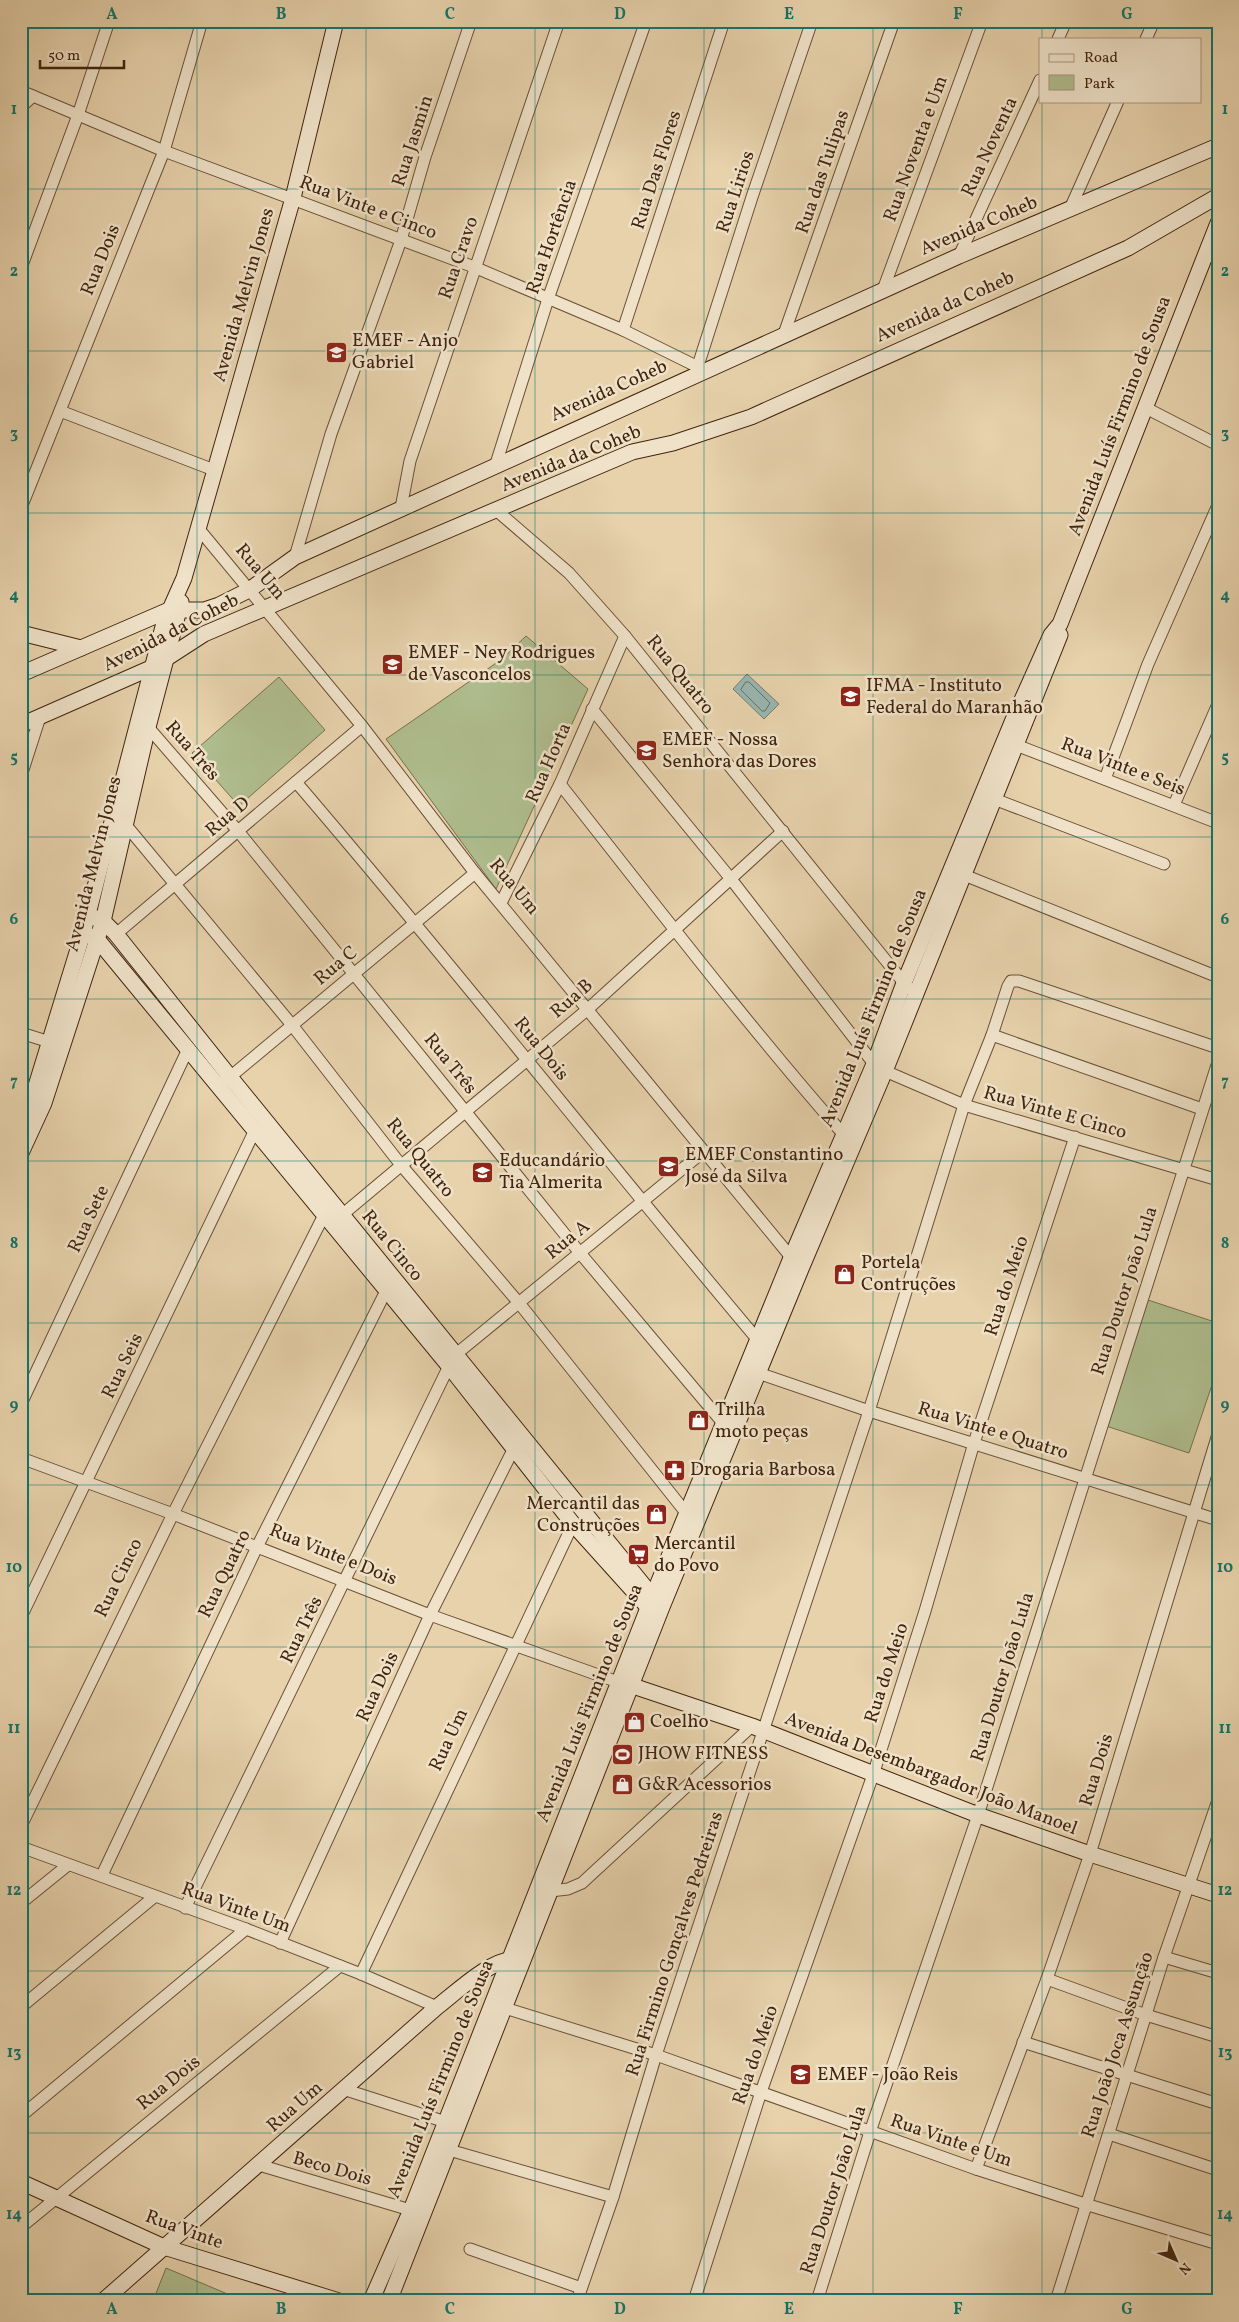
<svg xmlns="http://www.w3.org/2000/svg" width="1239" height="2322" viewBox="0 0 1239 2322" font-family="Vollkorn,serif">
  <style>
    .green { fill: #afbd8e; stroke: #78704e }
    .water { fill: #98b6b0; stroke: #767c6f }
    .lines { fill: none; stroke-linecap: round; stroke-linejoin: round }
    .shore { stroke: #6d6d5f; stroke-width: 1 }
    .street-casing { stroke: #6b5036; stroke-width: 13 }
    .secondary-casing { stroke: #42240e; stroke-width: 17 }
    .street { stroke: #efe2c9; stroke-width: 11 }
    .secondary { stroke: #efe2c9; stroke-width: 15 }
    .grid { fill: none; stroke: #0f766e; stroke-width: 1; stroke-opacity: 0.55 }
    .labels { text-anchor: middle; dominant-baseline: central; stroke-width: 5; stroke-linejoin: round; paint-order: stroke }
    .street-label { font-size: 19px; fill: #42240e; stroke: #efe2c9 }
    .poi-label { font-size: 19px; fill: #42240e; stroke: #efe2c9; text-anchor: start }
    .neatline { fill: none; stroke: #0f766e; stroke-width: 2 }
    .grid-label { font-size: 16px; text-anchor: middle; font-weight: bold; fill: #0f766e }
  </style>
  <rect width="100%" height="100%" fill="#e7d2ac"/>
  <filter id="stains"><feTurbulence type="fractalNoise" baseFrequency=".004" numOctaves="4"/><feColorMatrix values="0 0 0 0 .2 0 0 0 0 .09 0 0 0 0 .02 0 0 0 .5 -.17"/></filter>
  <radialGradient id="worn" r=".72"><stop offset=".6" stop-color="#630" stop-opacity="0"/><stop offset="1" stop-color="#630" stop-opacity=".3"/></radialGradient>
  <g class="green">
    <path d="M526 636 588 689 496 889 386 739 502 659Z"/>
    <path d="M279 677 325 730 239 806 192 753Z"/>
    <path d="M1148 1300 1218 1323V1367L1189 1453 1106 1426Z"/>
    <path d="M166 2268 244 2301H153Z"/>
  </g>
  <path class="water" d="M747 674 779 704 764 719 733 689Z"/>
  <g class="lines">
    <path class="shore" d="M746 682H749L770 703 765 711H762L741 690Z"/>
    <defs>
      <g id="street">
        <path d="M1058 39 1066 21"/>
        <path d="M1146 39 1154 21"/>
        <path d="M21 91 164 151 474 267 623 330 698 367"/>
        <path d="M21 107 33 96"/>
        <path d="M1070 209 1118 101"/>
        <path d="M959 256 1040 80"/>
        <path d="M21 268 78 115 109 21"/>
        <path d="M883 290 982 21"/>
        <path d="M623 330 724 21"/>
        <path d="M784 334 894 21"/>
        <path d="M696 372 752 197 812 21"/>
        <path d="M1144 407 1218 445"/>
        <path d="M60 411 214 470"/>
        <path d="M495 467 548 299 646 21"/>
        <path d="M21 508 164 151 202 21"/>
        <path d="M401 508 410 461 559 21"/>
        <path d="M496 510 569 573 625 636 908 988"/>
        <path d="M198 528 362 726 475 873 795 1262"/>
        <path d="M295 557 331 434 401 240 425 157 471 21"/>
        <path d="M592 709 731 879 874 1064"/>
        <path d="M148 727 238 831 580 1253 723 1423"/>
        <path d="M1016 745 1218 823"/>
        <path d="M21 776 40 717"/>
        <path d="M1105 779 1148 664 1218 505"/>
        <path d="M296 782C453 965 602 1155 757 1339"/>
        <path d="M560 784C653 902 745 1022 844 1135"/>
        <path d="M994 799 1164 864"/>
        <path d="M1174 805 1218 704"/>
        <path d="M125 824 292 1025 401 1165 519 1303 687 1514"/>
        <path d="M964 875 1218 977"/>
        <path d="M501 903 560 784 625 636"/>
        <path d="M116 934 362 726"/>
        <path d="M21 1033 56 1044"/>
        <path d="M992 1035 1202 1109"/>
        <path d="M885 1071 964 1105 1218 1180"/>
        <path d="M224 1082 475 873"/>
        <path d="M336 1220 588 1009 783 831"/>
        <path d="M455 1355 703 1152"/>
        <path d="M758 1373 869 1411 1218 1520"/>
        <path d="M21 1404 188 1049"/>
        <path d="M21 1458 173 1514 430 1615 618 1682"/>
        <path d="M21 1617 255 1130"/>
        <path d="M21 1826 173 1514 324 1215"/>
        <path d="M21 1847 246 1929 361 1974 437 2007"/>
        <path d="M102 1875 257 1547 386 1291"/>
        <path d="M550 1891 568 1889 582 1883 752 1726"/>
        <path d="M21 1903 68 1865"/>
        <path d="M185 1908 449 1366"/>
        <path d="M280 1943 430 1615 514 1448"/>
        <path d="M1164 1957 1218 1973"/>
        <path d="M361 1974 573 1524"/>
        <path d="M1047 1979 1146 2015 1218 2037"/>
        <path d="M21 2007 154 1897"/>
        <path d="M505 2008 656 2055 976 2169 1085 2204 1218 2244"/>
        <path d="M1023 2042 1218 2104"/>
        <path d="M346 2090 452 2124"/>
        <path d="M21 2116 246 1929"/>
        <path d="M1109 2134 1218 2170"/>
        <path d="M449 2150 613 2197"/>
        <path d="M259 2165 417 2212"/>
        <path d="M976 2169 1047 1979 1090 1854 1218 1434"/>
        <path d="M21 2227 340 1966"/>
        <path d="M470 2249 581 2288"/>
        <path d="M577 2301 613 2197 656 2055 869 1411 964 1105 992 1035 1008 986 1011 981H1019L1218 1048"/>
        <path d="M694 2301 761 2092 873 1775 925 1611 974 1443 1075 1137"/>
        <path d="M817 2301 870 2132 978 1815 1218 1062"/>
        <path d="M1056 2301 1164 1957 1218 1800"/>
      </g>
      <g id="secondary">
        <path d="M21 633 81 648"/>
        <path d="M21 674 169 610H204L219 605 249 590 295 557 959 256 1218 146"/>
        <path d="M21 725 153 667 204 634 632 452 673 443 751 417 1128 248 1218 196"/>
        <path d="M88 915 103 921 116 934 230 1077 658 1603"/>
        <path d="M83 933 97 939 449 1366 573 1524 655 1615"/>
        <path d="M21 1126 32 1099 83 933 164 623 184 578 293 198 336 21"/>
        <path d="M21 1153 44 1103 103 921 148 727 181 602"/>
        <path d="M624 1683 752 1726 978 1815 1090 1854 1218 1895"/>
        <path d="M21 2182 164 2247 339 2301"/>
        <path d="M103 2301 437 2007C453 1995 495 1955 516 1960"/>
        <path d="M371 2301 411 2210 648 1608 791 1258 874 1064 904 983 1013 720 1051 635 1060 624 1218 223"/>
        <path d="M389 2301 662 1607 801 1269 885 1071 1060 635"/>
      </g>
    </defs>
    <use href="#street" class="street-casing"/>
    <use href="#secondary" class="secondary-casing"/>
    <use href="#street" class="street"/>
    <use href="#secondary" class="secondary"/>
  </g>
  <path class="grid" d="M197 21V2301M366 21V2301M535 21V2301M704 21V2301M873 21V2301M1042 21V39M1042 101V2301M21 189H1218M21 351H1218M21 513H1218M21 675H1218M21 837H1218M21 999H1218M21 1161H1218M21 1323H1218M21 1485H1218M21 1647H1218M21 1809H1218M21 1971H1218M21 2133H1218"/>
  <defs>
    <symbol id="school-square" viewBox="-11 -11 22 22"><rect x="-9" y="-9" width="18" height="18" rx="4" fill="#8f2418" stroke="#efe2c9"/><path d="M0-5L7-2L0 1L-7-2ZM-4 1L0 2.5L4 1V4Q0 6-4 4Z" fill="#fff"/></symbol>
    <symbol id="university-square" viewBox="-11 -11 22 22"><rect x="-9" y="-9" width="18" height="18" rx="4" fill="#8f2418" stroke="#efe2c9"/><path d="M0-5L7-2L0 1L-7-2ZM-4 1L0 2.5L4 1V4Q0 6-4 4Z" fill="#fff"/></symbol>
    <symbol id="shop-square" viewBox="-11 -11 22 22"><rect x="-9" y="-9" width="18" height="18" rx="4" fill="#8f2418" stroke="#efe2c9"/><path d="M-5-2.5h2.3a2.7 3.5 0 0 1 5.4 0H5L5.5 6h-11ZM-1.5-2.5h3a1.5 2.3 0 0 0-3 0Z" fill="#fff"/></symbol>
    <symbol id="pharmacy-square" viewBox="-11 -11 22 22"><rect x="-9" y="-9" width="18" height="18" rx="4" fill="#8f2418" stroke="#efe2c9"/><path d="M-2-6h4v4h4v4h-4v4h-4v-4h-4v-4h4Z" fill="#fff"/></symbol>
    <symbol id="supermarket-square" viewBox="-11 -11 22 22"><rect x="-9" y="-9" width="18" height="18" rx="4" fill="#8f2418" stroke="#efe2c9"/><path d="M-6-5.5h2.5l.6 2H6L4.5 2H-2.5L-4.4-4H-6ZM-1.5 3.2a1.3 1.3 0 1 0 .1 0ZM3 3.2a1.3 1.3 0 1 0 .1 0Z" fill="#fff"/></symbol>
    <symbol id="stadium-square" viewBox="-11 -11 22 22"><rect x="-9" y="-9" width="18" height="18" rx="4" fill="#8f2418" stroke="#efe2c9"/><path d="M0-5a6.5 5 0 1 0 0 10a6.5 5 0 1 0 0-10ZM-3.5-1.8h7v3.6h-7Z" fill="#fff"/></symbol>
  </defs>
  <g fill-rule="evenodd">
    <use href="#school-square" x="324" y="340" width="25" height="25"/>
    <use href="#school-square" x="380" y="652" width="25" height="25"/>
    <use href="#university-square" x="838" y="684" width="25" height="25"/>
    <use href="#school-square" x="634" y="738" width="25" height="25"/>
    <use href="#school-square" x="656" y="1154" width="25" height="25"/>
    <use href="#school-square" x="470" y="1160" width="25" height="25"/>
    <use href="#shop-square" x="832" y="1262" width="25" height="25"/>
    <use href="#shop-square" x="686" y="1408" width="25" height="25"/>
    <use href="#pharmacy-square" x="662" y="1458" width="25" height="25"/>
    <use href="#shop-square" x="644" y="1502" width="25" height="25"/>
    <use href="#supermarket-square" x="626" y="1542" width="25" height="25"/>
    <use href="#shop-square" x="622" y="1710" width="25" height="25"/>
    <use href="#stadium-square" x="610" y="1742" width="25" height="25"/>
    <use href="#shop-square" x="610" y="1772" width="25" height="25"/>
    <use href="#school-square" x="788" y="2062" width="25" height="25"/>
  </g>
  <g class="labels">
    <g class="street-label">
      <text transform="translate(413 141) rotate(-72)">Rua Jasmin</text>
      <text transform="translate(990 147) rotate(-65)">Rua Noventa</text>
      <text transform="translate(916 149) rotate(-70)">Rua Noventa e Um</text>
      <text transform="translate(657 170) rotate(-72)">Rua Das Flores</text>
      <text transform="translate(823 172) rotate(-71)">Rua das Tulipas</text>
      <text transform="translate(736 192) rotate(-72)">Rua Lirios</text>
      <text transform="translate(368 208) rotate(21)">Rua Vinte e Cinco</text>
      <text transform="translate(979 226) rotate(-23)">Avenida Coheb</text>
      <text transform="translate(552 237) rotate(-71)">Rua Hortência</text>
      <text transform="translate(459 258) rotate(-71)">Rua Cravo</text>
      <text transform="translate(101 260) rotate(-68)">Rua Dois</text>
      <text transform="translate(244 295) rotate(-74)">Avenida Melvin Jones</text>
      <text transform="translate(945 307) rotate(-24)">Avenida da Coheb</text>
      <text transform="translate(609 391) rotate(-24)">Avenida Coheb</text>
      <text transform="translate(1120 416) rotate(-69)">Avenida Luís Firmino de Sousa</text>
      <text transform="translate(571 459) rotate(-22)">Avenida da Coheb</text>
      <text transform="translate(260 572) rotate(50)">Rua Um</text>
      <text transform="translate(171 633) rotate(-27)">Avenida da Coheb</text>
      <text transform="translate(680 675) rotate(51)">Rua Quatro</text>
      <text transform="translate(192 751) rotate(49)">Rua Três</text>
      <text transform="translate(549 763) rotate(-66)">Rua Horta</text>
      <text transform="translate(1123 767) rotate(21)">Rua Vinte e Seis</text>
      <text transform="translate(228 817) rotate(-40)">Rua D</text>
      <text transform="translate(94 864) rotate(-76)">Avenida Melvin Jones</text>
      <text transform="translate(514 887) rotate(50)">Rua Um</text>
      <text transform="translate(336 966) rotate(-40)">Rua C</text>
      <text transform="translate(572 999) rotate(-41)">Rua B</text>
      <text transform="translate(874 1008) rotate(-68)">Avenida Luís Firmino de Sousa</text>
      <text transform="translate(541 1049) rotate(51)">Rua Dois</text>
      <text transform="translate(450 1064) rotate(51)">Rua Três</text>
      <text transform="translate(1055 1113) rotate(16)">Rua Vinte E Cinco</text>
      <text transform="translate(420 1158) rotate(51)">Rua Quatro</text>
      <text transform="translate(89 1219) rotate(-65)">Rua Sete</text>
      <text transform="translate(568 1240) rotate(-39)">Rua A</text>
      <text transform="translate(392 1246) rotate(51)">Rua Cinco</text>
      <text transform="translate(1007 1286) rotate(-72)">Rua do Meio</text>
      <text transform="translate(1125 1291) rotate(-72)">Rua Doutor João Lula</text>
      <text transform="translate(123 1366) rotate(-64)">Rua Seis</text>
      <text transform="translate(993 1431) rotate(17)">Rua Vinte e Quatro</text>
      <text transform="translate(333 1555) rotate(22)">Rua Vinte e Dois</text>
      <text transform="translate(225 1574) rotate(-64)">Rua Quatro</text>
      <text transform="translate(119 1578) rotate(-64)">Rua Cinco</text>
      <text transform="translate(302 1630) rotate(-64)">Rua Três</text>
      <text transform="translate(887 1673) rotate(-72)">Rua do Meio</text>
      <text transform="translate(1003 1677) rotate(-73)">Rua Doutor João Lula</text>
      <text transform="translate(378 1687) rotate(-65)">Rua Dois</text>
      <text transform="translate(590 1703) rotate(-68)">Avenida Luís Firmino de Sousa</text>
      <text transform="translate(449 1740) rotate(-65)">Rua Um</text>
      <text transform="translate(1097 1770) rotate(-73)">Rua Dois</text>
      <text transform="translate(931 1774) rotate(21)">Avenida Desembargador João Manoel</text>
      <text transform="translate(236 1908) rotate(20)">Rua Vinte Um</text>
      <text transform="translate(675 1944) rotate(-72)">Rua Firmino Gonçalves Pedreiras</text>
      <text transform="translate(1118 2045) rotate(-72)">Rua João Joca Assunção</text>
      <text transform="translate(756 2055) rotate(-71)">Rua do Meio</text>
      <text transform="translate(441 2079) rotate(-68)">Avenida Luís Firmino de Sousa</text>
      <text transform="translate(169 2083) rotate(-39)">Rua Dois</text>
      <text transform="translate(295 2107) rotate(-41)">Rua Um</text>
      <text transform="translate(951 2141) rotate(19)">Rua Vinte e Um</text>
      <text transform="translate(332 2169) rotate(16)">Beco Dois</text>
      <text transform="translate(834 2190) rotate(-72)">Rua Doutor João Lula</text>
      <text transform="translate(184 2230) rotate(20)">Rua Vinte</text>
    </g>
    <g class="poi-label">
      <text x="352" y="341">EMEF - Anjo<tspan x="352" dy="22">Gabriel</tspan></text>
      <text x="408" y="653">EMEF - Ney Rodrigues<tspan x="408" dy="22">de Vasconcelos</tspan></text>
      <text x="866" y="686">IFMA - Instituto<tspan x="866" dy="22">Federal do Maranhão</tspan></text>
      <text x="662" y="740">EMEF - Nossa<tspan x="662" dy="22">Senhora das Dores</tspan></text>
      <text x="685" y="1155">EMEF Constantino<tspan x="685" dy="22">José da Silva</tspan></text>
      <text x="499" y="1161">Educandário<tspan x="499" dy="22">Tia Almerita</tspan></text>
      <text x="861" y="1263">Portela<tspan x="861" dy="22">Contruções</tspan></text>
      <text x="715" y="1410">Trilha<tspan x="715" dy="22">moto peças</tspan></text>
      <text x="690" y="1470">Drogaria Barbosa</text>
      <text x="640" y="1504" text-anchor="end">Mercantil das<tspan x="640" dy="22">Construções</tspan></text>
      <text x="654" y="1544">Mercantil<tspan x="654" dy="22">do Povo</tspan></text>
      <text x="650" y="1722">Coelho</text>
      <text x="638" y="1754">JHOW FITNESS</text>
      <text x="638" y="1785">G&amp;R Acessorios</text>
      <text x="817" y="2075">EMEF - João Reis</text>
    </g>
  </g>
  <rect width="1239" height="2322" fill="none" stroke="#e7d2ac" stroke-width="55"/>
  <rect x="1039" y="38" width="162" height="65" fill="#efe2c9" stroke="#aa967e"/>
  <rect x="1049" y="54" width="25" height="8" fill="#efe2c9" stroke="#aa967e"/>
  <text x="1084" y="62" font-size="15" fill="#42240e">Road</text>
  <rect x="1049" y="75" width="25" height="15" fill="#afbd8e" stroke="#aa967e"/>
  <text x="1084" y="88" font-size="15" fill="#42240e">Park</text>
  <g transform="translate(1176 2260) rotate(135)" stroke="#efe2c9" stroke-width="4" paint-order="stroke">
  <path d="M0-4L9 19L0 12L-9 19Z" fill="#42240e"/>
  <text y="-8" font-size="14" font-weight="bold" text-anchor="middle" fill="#42240e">N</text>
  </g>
  <path d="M40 60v8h84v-8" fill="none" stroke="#42240e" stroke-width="2.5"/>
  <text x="48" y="60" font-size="15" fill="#42240e" stroke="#efe2c9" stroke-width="4" paint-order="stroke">50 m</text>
  <rect x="28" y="28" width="1184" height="2266" class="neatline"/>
  <g class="grid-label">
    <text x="112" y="19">A</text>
    <text x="281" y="19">B</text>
    <text x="450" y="19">C</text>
    <text x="620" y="19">D</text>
    <text x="789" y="19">E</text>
    <text x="958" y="19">F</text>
    <text x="1127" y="19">G</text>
    <text x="14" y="114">1</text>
    <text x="1225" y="114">1</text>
    <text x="14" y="276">2</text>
    <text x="1225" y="276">2</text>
    <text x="14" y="438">3</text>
    <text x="1225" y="438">3</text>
    <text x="14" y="600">4</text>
    <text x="1225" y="600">4</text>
    <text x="14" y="762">5</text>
    <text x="1225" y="762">5</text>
    <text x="14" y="924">6</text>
    <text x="1225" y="924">6</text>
    <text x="14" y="1086">7</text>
    <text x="1225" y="1086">7</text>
    <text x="14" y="1248">8</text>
    <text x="1225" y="1248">8</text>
    <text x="14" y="1410">9</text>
    <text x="1225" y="1410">9</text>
    <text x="14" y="1572">10</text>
    <text x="1225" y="1572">10</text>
    <text x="14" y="1733">11</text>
    <text x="1225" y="1733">11</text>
    <text x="14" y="1895">12</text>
    <text x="1225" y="1895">12</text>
    <text x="14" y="2057">13</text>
    <text x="1225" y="2057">13</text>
    <text x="14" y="2219">14</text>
    <text x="1225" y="2219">14</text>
    <text x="112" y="2314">A</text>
    <text x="281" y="2314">B</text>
    <text x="450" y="2314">C</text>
    <text x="620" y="2314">D</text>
    <text x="789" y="2314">E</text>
    <text x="958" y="2314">F</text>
    <text x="1127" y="2314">G</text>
  </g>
  <rect width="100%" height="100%" filter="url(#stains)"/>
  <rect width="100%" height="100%" fill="url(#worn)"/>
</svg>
